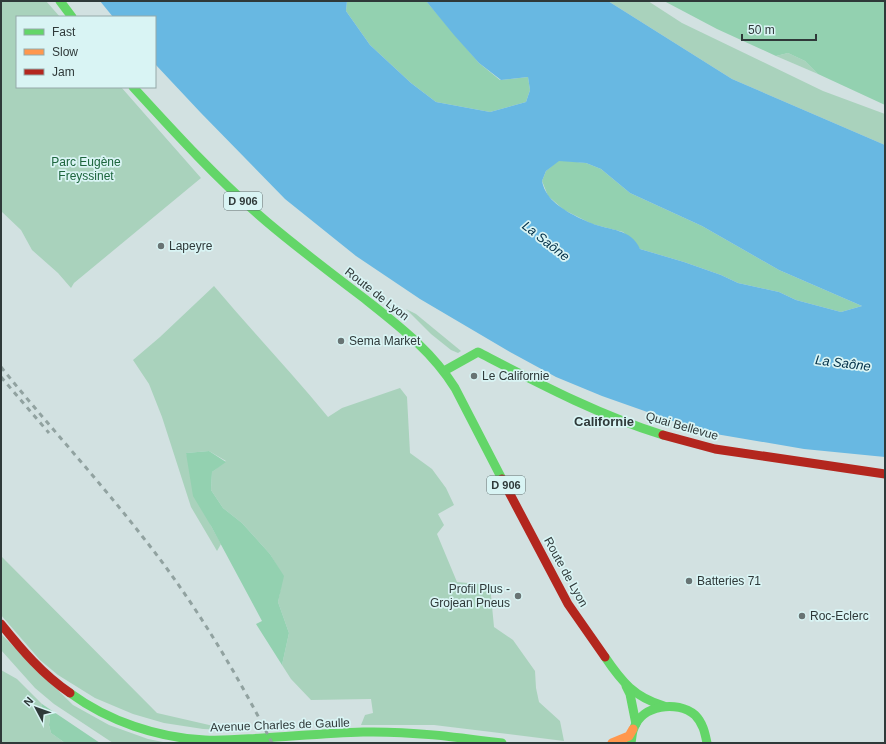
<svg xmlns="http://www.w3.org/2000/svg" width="886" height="744" viewBox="0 0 886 744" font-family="Arial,sans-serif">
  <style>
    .green { fill: #a9d2bc }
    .forest { fill: #93d1b0 }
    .water { fill: #68b8e2; fill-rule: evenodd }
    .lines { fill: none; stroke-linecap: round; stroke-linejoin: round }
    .fast { stroke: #63d668; stroke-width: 9 }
    .slow { stroke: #ff974d; stroke-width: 9 }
    .jam { stroke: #b3261e; stroke-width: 9 }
    .rail { stroke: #91a2a0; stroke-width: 3; stroke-dasharray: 5 5; stroke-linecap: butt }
    .poi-dot { fill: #687474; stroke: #d9f4f4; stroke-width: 1.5 }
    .labels { text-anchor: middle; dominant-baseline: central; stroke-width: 3.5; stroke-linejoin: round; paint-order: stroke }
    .shield { fill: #d9f4f4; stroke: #627171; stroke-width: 1 }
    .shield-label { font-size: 11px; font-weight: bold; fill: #2f3939 }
    .park-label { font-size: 12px; fill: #1d653d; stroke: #d9f4f4 }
    .poi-label { font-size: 12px; fill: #2f3939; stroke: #d9f4f4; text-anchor: start }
    .street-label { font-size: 12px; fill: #2f3939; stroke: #d9f4f4 }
    .water-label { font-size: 13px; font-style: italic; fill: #002e46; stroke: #d9f4f4 }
    .neighbourhood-label { font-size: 13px; font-weight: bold; fill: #2f3939; stroke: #d9f4f4 }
  </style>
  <rect width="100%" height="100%" fill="#d2e1e1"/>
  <g class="green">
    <path d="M1 1H46L60 17H17V87H121L201 178 74 283 71 288 58 273 32 250 21 230 1 211Z"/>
    <path d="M608 1H648L682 23 823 91 885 114V145L732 79Z"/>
    <path d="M788 53 805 61 818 74 776 56Z"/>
    <path d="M214 286C251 330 291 372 328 417L342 408 400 388 407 397 410 453 432 469 446 488 454 505 438 514 444 525 437 534 457 582 490 585 494 627 513 640 535 671 536 688 539 702 560 721 564 741 434 725H361L365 715 373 713 371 699 311 700 291 679 282 665 289 633 278 602 283 576 270 554 242 523 223 508 211 490 212 472 226 461 209 451 186 453 211 526 221 544 217 551 191 507 162 417 149 384 133 360 160 337Z"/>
    <path d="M406 309 416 314 461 351 458 353 451 350 431 334Z"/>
    <path d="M1 556 157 713 231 730 203 729 164 723 133 714 95 698 58 675 40 660 1 615Z"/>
    <path d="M1 634 73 705 109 725 148 739 168 743H113L54 704 35 688 1 650Z"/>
    <path d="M1 670 17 679 42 704V710L50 717 49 725 51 733 65 743H1Z"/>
  </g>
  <g class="forest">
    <path d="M347 1H426L479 63 500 80 528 77 530 90 526 102 490 112 436 102 411 83 370 45 346 11Z"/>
    <path d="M664 1H885V105L818 74 805 61 788 53 776 56 717 29Z"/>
    <path d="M559 160 586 163 601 169 630 193 702 226 779 270 862 306 841 312 796 300 779 292 738 283 721 275 684 262 640 249 623 232 592 224 564 210 548 196 542 181 546 171Z"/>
    <path d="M209 451 226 462 212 472 211 490 223 508 242 523 270 554 284 576 278 602 289 633 282 665 256 624 262 621 211 526 193 496 186 453Z"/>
    <path d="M42 704 97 741 100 743H65L51 733 49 725 50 717 42 710Z"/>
  </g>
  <path class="water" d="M100 1H347L346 11 370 45 411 83 436 102 490 112 526 102 530 90 528 77 501 80 479 63 454 35 426 1H608L732 79 885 145V457L804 449 704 432 602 396 556 377 510 352 420 299 356 256 285 199 201 113 155 64V17H113ZM559 161 586 163 601 169 630 193 702 226 779 270 862 306 841 312 796 300 779 292 738 283 721 275 684 262 640 249C631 228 610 231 591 223 578 218 556 207 548 195 545 191 543 186 542 181L546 171Z"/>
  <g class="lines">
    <g class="fast">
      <path d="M60 1 72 17"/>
      <path d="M133 87C176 134 219 181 267 222 299 249 332 274 365 299 399 326 432 351 455 388L502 479"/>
      <path d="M444 371 478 352C538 383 598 415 663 435"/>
      <path d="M605 657C622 682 634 697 664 706"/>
      <path d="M626 686 630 694 636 724"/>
      <path d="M70 693C108 721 158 738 205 740 225 741 244 739 263 738 296 736 330 733 363 732 410 731 456 737 502 743"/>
      <path d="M631 743C632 738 632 732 634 728 642 705 677 700 695 715 703 723 705 733 707 743"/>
    </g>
    <path class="slow" d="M612 743 629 736 633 729"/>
    <g class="jam">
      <path d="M663 435 715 449 885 474"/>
      <path d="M502 479 568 604 605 657"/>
      <path d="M1 624C22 650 42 674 70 693"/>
    </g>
    <g class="rail">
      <path d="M1 367C47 424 97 478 142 536 193 600 235 670 272 743"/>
      <path d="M1 377 49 433"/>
    </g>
  </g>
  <g class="poi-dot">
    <circle cx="161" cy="246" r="4"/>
    <circle cx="341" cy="341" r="4"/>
    <circle cx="474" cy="376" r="4"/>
    <circle cx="689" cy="581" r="4"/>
    <circle cx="518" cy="596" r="4"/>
    <circle cx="802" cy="616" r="4"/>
  </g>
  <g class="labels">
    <g class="shield">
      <rect x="224" y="192" width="38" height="18" rx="3"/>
      <rect x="487" y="476" width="38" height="18" rx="3"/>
    </g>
    <g class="shield-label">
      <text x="243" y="201">D 906</text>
      <text x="506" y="485">D 906</text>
    </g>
    <g class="park-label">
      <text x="86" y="162">Parc Eugène<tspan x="86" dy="14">Freyssinet</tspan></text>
    </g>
    <g class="poi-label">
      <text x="169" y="246">Lapeyre</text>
      <text x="349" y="341">Sema Market</text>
      <text x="482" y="376">Le Californie</text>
      <text x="697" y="581">Batteries 71</text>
      <text x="510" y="589" text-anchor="end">Profil Plus -<tspan x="510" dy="14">Grojean Pneus</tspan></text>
      <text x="810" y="616">Roc-Eclerc</text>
    </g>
    <g class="street-label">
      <text transform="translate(377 294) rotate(38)">Route de Lyon</text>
      <text transform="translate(682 426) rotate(16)">Quai Bellevue</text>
      <text transform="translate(566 572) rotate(61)">Route de Lyon</text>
      <text transform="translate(280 725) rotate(-2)">Avenue Charles de Gaulle</text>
    </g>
    <g class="water-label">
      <text transform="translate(546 241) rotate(38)">La Saône</text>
      <text transform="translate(843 363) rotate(7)">La Saône</text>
    </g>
    <g class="neighbourhood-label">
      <text x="604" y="421">Californie</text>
    </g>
  </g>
  <rect width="886" height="744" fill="none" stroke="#2f3939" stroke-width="4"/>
  <rect x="16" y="16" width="140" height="72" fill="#d9f4f4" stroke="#95a9a9"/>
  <rect x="24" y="29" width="20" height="6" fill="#63d668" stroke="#95a9a9"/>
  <text x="52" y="36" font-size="12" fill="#2f3939">Fast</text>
  <rect x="24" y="49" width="20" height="6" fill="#ff974d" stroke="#95a9a9"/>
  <text x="52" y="56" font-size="12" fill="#2f3939">Slow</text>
  <rect x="24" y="69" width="20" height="6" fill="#b3261e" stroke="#95a9a9"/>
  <text x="52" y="76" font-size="12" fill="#2f3939">Jam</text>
  <g transform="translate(36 708) rotate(311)" stroke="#d9f4f4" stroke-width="3" paint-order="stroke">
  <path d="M0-3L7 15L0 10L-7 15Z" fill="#2f3939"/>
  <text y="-6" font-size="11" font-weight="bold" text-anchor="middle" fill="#2f3939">N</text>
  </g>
  <path d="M742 34v6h74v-6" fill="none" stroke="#2f3939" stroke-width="2"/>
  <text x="748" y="34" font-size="12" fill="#2f3939" stroke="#d9f4f4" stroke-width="3" paint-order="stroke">50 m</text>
</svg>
